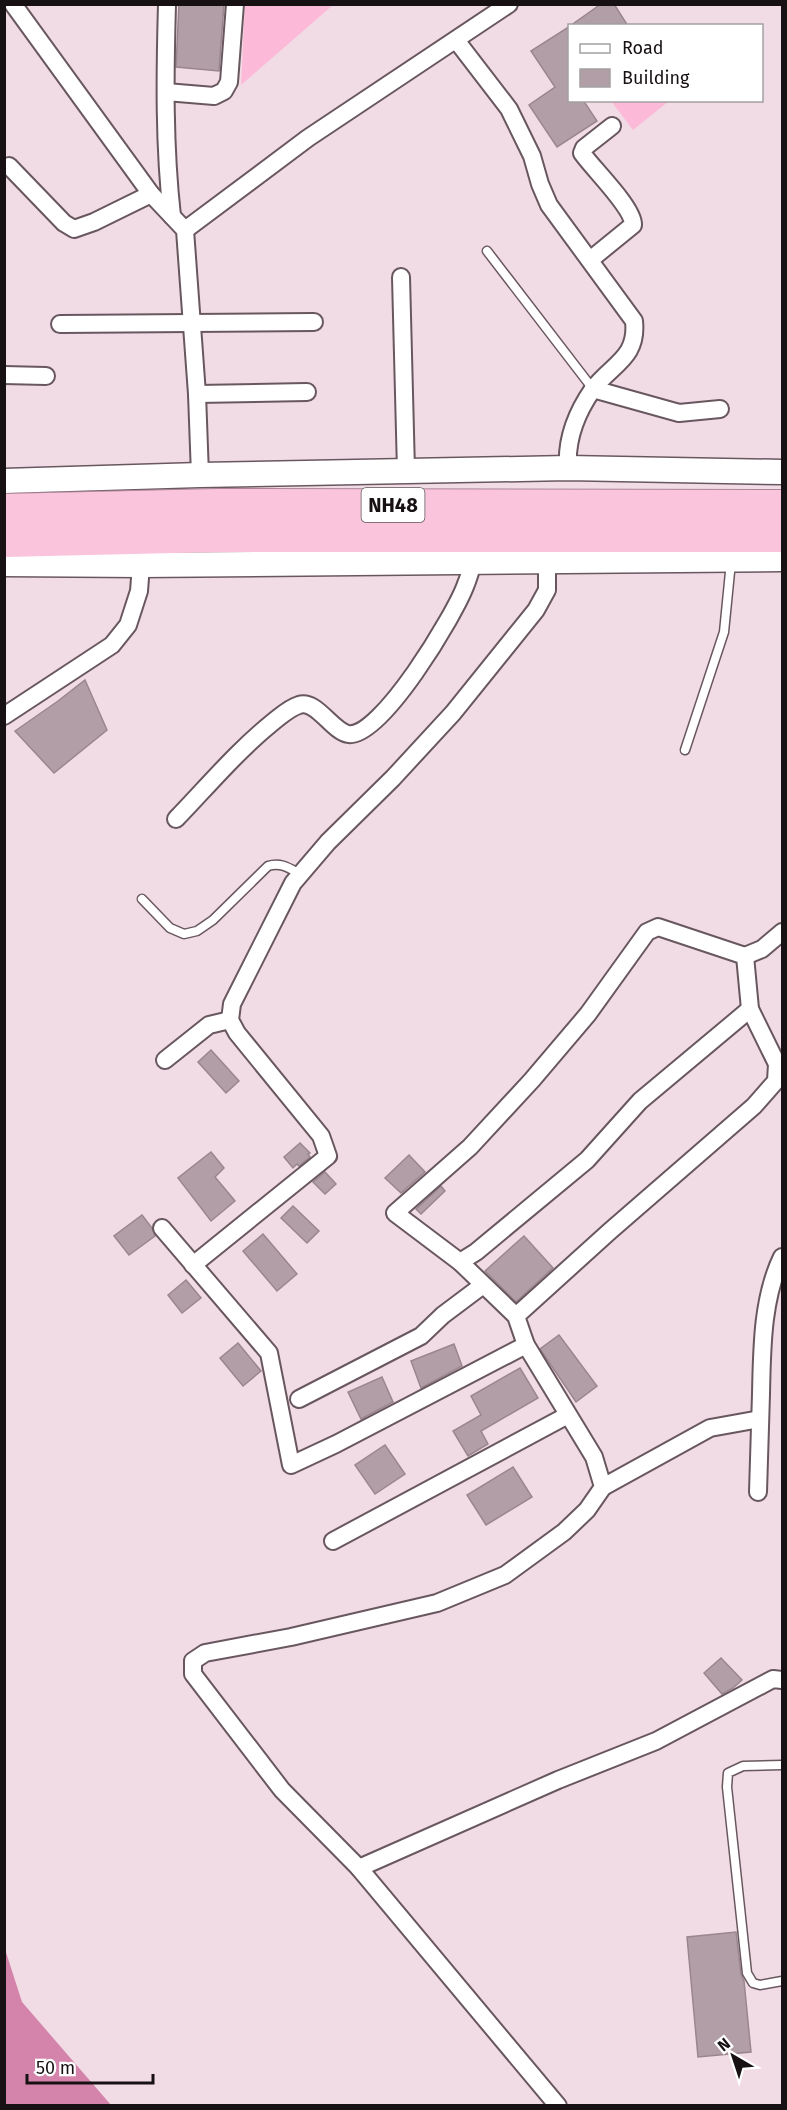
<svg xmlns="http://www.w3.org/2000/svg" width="787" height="2110" viewBox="0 0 787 2110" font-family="'Fira Sans',sans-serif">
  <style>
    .green { fill: #fcbad8 }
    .forest { fill: #d484aa }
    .building { fill: #b29ea6; stroke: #9a868f; stroke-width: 1.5 }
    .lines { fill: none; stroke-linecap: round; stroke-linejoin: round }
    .lane-casing { stroke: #69575f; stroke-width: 11 }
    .street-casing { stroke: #69575f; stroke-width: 20 }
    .secondary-casing { stroke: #69575f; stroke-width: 27 }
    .highway-casing { stroke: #ab8596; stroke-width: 34 }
    .lane { stroke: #fff; stroke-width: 8 }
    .street { stroke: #fff; stroke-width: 16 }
    .secondary { stroke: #fff; stroke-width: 24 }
    .highway { stroke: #fac4dc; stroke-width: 32 }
    .labels { text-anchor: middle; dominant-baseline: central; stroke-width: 4.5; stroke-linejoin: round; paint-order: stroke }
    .shield { fill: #fff; stroke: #5d585a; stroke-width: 1.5 }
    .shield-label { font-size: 20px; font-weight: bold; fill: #181114 }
  </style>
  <rect width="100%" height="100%" fill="#f1dce5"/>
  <g class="green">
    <path d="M245 5V4L333 5 241 85Z"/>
    <path d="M611 101H669L633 130Z"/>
  </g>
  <path class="forest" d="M4 1946 22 2002 111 2105H5Z"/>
  <g class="building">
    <path d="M179 4H224L219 71 176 67Z"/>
    <path d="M601 4H614L628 26H570Z"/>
    <path d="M570 26V100H583L597 121 557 147 529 105 555 87 531 51Z"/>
    <path d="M85 680 107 730 54 773 15 731 58 701Z"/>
    <path d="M211 1050 239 1081 226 1093 198 1062Z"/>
    <path d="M300 1143 310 1153 308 1154 310 1157 299 1166 297 1164 293 1168 284 1157Z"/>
    <path d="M211 1152 224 1168 215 1177 235 1201 211 1221 178 1178Z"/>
    <path d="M409 1155 425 1172 401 1193 385 1178Z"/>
    <path d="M325 1172 336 1184 325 1194 313 1182Z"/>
    <path d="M441 1186 445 1191 421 1214 416 1209Z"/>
    <path d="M293 1206 319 1231 307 1243 281 1218Z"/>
    <path d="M142 1215 152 1228 155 1236 129 1255 114 1236Z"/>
    <path d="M263 1234 297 1274 277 1291 243 1251Z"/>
    <path d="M524 1236 553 1268 516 1302 485 1271Z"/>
    <path d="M186 1280 201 1298 182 1313 168 1295Z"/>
    <path d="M559 1335 597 1386 576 1402 540 1349Z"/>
    <path d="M238 1343 261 1371 243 1386 220 1358Z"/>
    <path d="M454 1344 462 1366 421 1388 411 1361Z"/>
    <path d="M520 1368 538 1398 481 1431 488 1444 468 1456 453 1431 481 1415 471 1396Z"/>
    <path d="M382 1377 393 1402 361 1419 348 1392Z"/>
    <path d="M385 1445 405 1474 375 1494 355 1465Z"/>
    <path d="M513 1467 532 1497 486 1525 467 1495Z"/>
    <path d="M721 1658 742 1680 733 1688 722 1694 704 1673Z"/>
    <path d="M736 1932 741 1974 744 1981 751 2052 698 2057 687 1937Z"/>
  </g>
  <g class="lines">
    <defs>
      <g id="lane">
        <path d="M487 251 593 389"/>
        <path d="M685 750 724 632 731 562"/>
        <path d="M142 899 170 928 184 934 197 931 213 920 268 866C281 862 289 868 300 874"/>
        <path d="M782 1765 743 1766 728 1773 727 1787 747 1973 753 1983 760 1985 782 1981"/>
      </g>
      <g id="street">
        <path d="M13 4 151 194 185 230 197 394 200 475"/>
        <path d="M167 4C165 75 164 145 172 216"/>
        <path d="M456 40 509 109 532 156 540 184 549 205 634 321C638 358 612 364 593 389 577 412 566 440 568 468"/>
        <path d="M166 92 214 96 224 91 229 82 235 4"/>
        <path d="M9 166 64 223 74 229 94 222 151 194"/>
        <path d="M185 230 308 138 509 4"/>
        <path d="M590 260 633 225C634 208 593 169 582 153L584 148 612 126"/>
        <path d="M401 277 406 471"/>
        <path d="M60 324 314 322"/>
        <path d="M4 375 46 376"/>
        <path d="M593 389 679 413 720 409"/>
        <path d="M197 394 307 392"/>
        <path d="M4 716 112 645 128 625 139 591 141 565"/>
        <path d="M176 819C207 787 237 751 273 722 281 716 289 708 299 705 316 699 332 731 348 734 380 740 456 613 466 584 469 577 471 569 473 562"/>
        <path d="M745 956 762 949 782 932"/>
        <path d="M165 1060 209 1025 230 1020"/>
        <path d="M162 1228 269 1353 291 1465 336 1444 526 1345"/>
        <path d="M460 1262 476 1252 587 1160 640 1101 750 1009"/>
        <path d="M193 1265 328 1156 321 1136 237 1033 230 1020 232 1004 293 883 328 842 393 778 453 713 536 610 547 590V561"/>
        <path d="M516 1316 460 1262 395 1213 470 1147 532 1080 588 1014 647 932 658 927 745 956 750 1009 777 1064 776 1081 754 1106 610 1231 516 1316 526 1345 594 1457 603 1487 587 1510 564 1532 505 1575 437 1603 291 1637 205 1653 193 1661V1674L282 1790 359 1868 558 1780 656 1741 773 1679 782 1680"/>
        <path d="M299 1399 421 1336 443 1315 483 1285"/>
        <path d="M603 1487 710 1428 760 1419"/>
        <path d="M758 1492C759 1460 760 1427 761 1394 762 1349 762 1298 782 1257"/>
        <path d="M333 1541 568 1415"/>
        <path d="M359 1868 558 2106"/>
      </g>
      <g id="secondary">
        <path d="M4 481 200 475 568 468 782 472"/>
        <path d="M4 564 141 565 782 559"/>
      </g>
      <g id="highway">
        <path d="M4 510 217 505 782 506"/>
        <path d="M4 541 217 536H782"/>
      </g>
    </defs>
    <use href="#lane" class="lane-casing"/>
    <use href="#street" class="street-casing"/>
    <use href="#secondary" class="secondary-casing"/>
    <use href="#highway" class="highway-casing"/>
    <use href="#lane" class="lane"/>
    <use href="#street" class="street"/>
    <use href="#secondary" class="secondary"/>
    <use href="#highway" class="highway"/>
  </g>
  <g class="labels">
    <rect class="shield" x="361.5" y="488" width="63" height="34" rx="4.5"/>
    <g class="shield-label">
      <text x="393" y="505">NH48</text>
    </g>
  </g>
  <rect width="787" height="2110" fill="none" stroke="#181114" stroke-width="12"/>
  <rect x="568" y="24" width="195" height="78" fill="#ffffff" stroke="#a3a0a1" stroke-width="1.5"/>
  <rect x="580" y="44" width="30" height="9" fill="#ffffff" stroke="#a3a0a1" stroke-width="1.5"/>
  <text x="622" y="54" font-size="18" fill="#181114">Road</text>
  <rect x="580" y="69" width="30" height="18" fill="#b29ea6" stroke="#a3a0a1" stroke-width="1.5"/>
  <text x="622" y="84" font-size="18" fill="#181114">Building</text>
  <g transform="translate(733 2056) rotate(321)" stroke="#ffffff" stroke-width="4.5" paint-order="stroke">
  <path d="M0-4.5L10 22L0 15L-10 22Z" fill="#181114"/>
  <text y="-9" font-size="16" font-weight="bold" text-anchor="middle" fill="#181114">N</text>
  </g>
  <path d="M27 2074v9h126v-9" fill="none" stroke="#181114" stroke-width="3"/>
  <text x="36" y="2074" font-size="18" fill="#181114" stroke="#ffffff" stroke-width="4.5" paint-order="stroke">50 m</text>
</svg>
